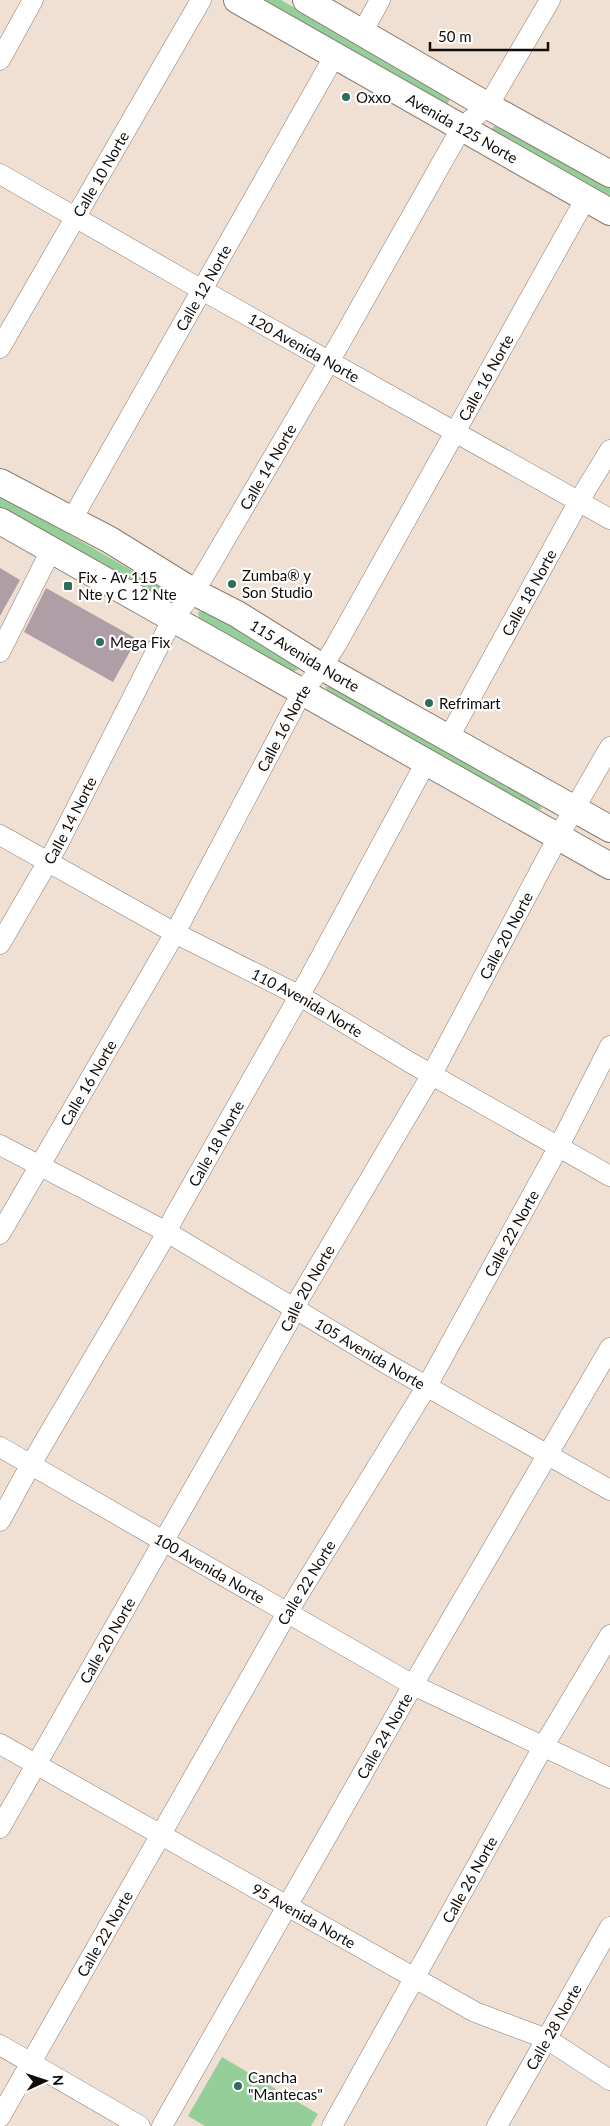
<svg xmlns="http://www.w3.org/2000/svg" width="610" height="2126" viewBox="0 0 610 2126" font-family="Lato,sans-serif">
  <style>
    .green { fill: #94ce99 }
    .building { fill: #b09ea7 }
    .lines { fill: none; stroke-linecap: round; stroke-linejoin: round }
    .minor-casing { stroke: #8a7c70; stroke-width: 21 }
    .major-casing { stroke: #8a7c70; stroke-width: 28 }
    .minor { stroke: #fff; stroke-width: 20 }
    .major { stroke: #fff; stroke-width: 26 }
    .poi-dot { fill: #2c6d5b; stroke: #fff; stroke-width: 2 }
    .labels { text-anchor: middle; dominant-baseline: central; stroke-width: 4.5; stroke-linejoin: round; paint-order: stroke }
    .poi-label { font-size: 15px; fill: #100b07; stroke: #fff; text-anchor: start }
    .street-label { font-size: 15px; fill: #100b07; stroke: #fff }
  </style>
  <rect width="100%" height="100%" fill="#efe0d3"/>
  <g class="green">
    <path d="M259 0H281L444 93 450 99 447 105Z"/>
    <path d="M501 124 610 187V200L495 134 492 129 495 125Z"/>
    <path d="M0 495 159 586 165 595 152 597 0 510Z"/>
    <path d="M207 611 292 660 298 670 286 673 200 622 198 612Z"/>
    <path d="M338 686 534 797 542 809 528 810 334 699 325 687Z"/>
    <path d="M222 2057 318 2114 311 2126H205L188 2116Z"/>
  </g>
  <g class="building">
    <path d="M0 568 20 580 0 616Z"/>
    <path d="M46 588 137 639 113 682 24 632Z"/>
  </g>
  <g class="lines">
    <defs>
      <g id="minor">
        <path d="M362 33 380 0"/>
        <path d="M0 60 33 0"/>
        <path id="s1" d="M0 174 202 290 610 519"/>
        <path id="s2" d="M0 348 201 0"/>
        <path id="s3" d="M71 521 335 55"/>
        <path d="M0 652 51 550"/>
        <path id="s4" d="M449 737 579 501 610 450"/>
        <path id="s5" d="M0 835 175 933 300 996 411 1063 610 1176"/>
        <path id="s6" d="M0 944 57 846 173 618 194 592 209 567 340 343 462 127 488 106 550 0"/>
        <path id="s7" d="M0 1145 167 1232 387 1364 610 1490"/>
        <path id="s8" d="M0 1234 175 933 302 692 322 667 336 645 586 198"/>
        <path id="s9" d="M0 1447 413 1685 610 1778"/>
        <path id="s10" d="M0 1521 30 1466 161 1243 174 1217 310 977 426 762"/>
        <path id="s11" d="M0 1744 475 2012 547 2039 610 2080"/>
        <path id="s12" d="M0 1828 288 1323 299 1299 432 1074 558 837 610 747"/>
        <path d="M0 2045 140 2126"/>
        <path id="s13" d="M0 2117 287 1613 427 1386 558 1148 610 1046"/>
        <path id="s14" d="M162 2126 417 1678 610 1348"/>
        <path id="s15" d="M332 2126 543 1747 610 1635"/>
        <path id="s16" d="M497 2126 610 1927"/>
      </g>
      <g id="major">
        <path id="s17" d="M237 0 610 212"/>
        <path d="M306 0 488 106 610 174"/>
        <path id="s18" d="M0 482 110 540 194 592 237 614 322 667 610 829"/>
        <path d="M0 521 610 866"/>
      </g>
    </defs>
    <use href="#minor" class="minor-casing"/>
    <use href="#major" class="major-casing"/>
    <use href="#minor" class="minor"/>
    <use href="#major" class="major"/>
  </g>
  <g class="poi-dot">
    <circle cx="346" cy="97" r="5"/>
    <circle cx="232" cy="584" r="5"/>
    <rect x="63" y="581" width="10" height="10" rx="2.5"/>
    <circle cx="100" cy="642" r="5"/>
    <circle cx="429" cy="703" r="5"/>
    <circle cx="238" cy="2086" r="5"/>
  </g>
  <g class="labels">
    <g class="poi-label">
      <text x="356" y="97">Oxxo</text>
      <text x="242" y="575">Zumba® y<tspan x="242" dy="17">Son Studio</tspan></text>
      <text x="78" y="577">Fix - Av 115<tspan x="78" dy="17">Nte y C 12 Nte</tspan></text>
      <text x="110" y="642">Mega Fix</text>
      <text x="439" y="703">Refrimart</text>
      <text x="248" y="2077">Cancha<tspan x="248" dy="17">"Mantecas"</tspan></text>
    </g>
    <g class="street-label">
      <text stroke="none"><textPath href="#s17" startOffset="259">Avenida 125 Norte</textPath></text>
      <text stroke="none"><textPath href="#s2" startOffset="201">Calle 10 Norte</textPath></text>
      <text stroke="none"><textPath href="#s3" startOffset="268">Calle 12 Norte</textPath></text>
      <text stroke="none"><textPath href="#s1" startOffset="350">120 Avenida Norte</textPath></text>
      <text stroke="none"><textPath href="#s8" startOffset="985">Calle 16 Norte</textPath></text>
      <text stroke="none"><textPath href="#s6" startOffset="548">Calle 14 Norte</textPath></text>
      <text stroke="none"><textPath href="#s4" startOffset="165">Calle 18 Norte</textPath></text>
      <text stroke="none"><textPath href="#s18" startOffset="351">115 Avenida Norte</textPath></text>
      <text stroke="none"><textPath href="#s8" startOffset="580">Calle 16 Norte</textPath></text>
      <text stroke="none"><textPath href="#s6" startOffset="142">Calle 14 Norte</textPath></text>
      <text stroke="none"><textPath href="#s12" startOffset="1026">Calle 20 Norte</textPath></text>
      <text stroke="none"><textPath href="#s5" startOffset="350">110 Avenida Norte</textPath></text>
      <text stroke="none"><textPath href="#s8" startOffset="175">Calle 16 Norte</textPath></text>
      <text stroke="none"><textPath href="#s10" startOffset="435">Calle 18 Norte</textPath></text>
      <text stroke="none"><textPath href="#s13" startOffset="1021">Calle 22 Norte</textPath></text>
      <text stroke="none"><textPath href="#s12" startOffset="621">Calle 20 Norte</textPath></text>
      <text stroke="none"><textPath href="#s7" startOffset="425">105 Avenida Norte</textPath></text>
      <text stroke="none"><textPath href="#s9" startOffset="242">100 Avenida Norte</textPath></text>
      <text stroke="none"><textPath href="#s13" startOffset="616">Calle 22 Norte</textPath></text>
      <text stroke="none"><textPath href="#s12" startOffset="216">Calle 20 Norte</textPath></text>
      <text stroke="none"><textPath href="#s14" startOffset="449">Calle 24 Norte</textPath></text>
      <text stroke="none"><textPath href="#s15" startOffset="282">Calle 26 Norte</textPath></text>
      <text stroke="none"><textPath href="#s11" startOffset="349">95 Avenida Norte</textPath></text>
      <text stroke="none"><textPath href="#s13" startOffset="211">Calle 22 Norte</textPath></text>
      <text stroke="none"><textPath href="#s16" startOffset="114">Calle 28 Norte</textPath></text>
    </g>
  </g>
  <g transform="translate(45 2081) rotate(87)" stroke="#ffffff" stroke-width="4" paint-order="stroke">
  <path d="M0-4L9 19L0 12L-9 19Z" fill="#100b07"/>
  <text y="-8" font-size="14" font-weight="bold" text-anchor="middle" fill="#100b07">N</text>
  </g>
  <path d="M430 42v8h118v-8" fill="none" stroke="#100b07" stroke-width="2.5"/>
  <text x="438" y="42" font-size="15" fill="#100b07" stroke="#ffffff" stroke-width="4" paint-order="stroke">50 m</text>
</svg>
